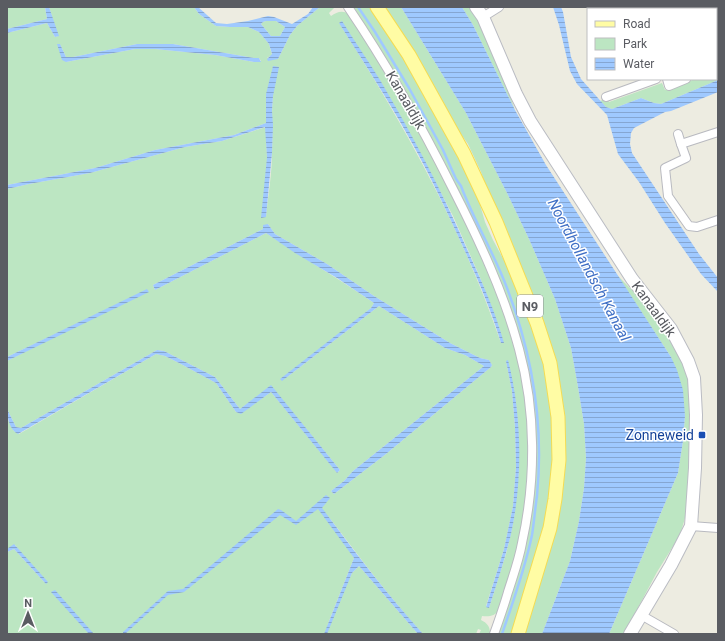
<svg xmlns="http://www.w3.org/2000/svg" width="725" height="641" viewBox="0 0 725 641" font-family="Roboto,sans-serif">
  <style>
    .green { fill: #bce6c2; fill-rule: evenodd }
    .water { fill: url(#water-rules); fill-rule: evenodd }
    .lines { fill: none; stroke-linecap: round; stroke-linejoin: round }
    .stream { stroke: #9fc9ff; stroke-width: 2.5 }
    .street-casing { stroke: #b9bac0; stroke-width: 10 }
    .secondary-casing { stroke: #babcc3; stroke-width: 14 }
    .primary-casing { stroke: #f4dc53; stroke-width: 15 }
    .street { stroke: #fff; stroke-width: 8 }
    .secondary { stroke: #fff; stroke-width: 12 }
    .primary { stroke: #fffca4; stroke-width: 13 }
    .transit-dot { fill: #1a4fb4; stroke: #fff; stroke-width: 1.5 }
    .labels { text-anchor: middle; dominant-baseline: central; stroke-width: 3; stroke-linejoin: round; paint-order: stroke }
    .shield { fill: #fff; stroke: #8c8d91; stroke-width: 1 }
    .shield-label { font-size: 13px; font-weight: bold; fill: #5a5c62 }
    .street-label { font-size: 14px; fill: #5a5c62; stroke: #fff }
    .transit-label { font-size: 14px; fill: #164399; stroke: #fff; text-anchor: end }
    .water-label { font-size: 15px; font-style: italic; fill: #3f6fc5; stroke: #fff }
  </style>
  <defs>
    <pattern id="water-rules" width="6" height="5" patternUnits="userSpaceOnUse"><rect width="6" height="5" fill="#9fc9ff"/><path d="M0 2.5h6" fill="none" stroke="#85a6d2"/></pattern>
  </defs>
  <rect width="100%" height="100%" fill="#edece1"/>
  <g class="green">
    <path d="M7 7H45L47 19 7 29Z"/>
    <path d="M49 7H194L199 14 216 26 230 27H248L259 32 269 44 272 55 267 58 278 59 290 35 297 26 320 7H335L329 13 331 16C337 12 342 10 349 14L404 102 460 210 489 273 503 307 517 353 524 390 528 418 529 460 526 498 515 561 499 610C495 616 489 617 482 616L481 620C487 623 490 626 490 634H479L481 630 478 629 476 634H423C389 597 359 556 328 516L354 558 327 626 352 573 359 566 418 634H7V552L14 549 46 584 15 545 7 549V418L14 431 19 434 156 354 165 356 179 363 216 383 236 412 241 413 271 392 335 470 337 473 340 470 271 386 240 409 215 377 164 351 157 350 21 428 16 427 7 409V361L147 290 7 357V189L29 184 90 173 185 147 222 141 266 127 267 157 266 217C268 196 272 174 272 152 273 133 271 115 273 96L266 94V123L234 135 155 150 95 168 7 185V33L47 23 55 37 58 36ZM339 23 390 98 417 147 453 216 479 275 493 311 500 330 501 343C462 229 404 124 339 23ZM60 44 66 57H73L137 44H173L254 58H259L261 61 254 62 215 55 155 49H135L66 62ZM268 224 275 234 327 264 374 296 450 343 480 358 489 360 492 365 491 367 386 454 334 494 331 491 344 481 353 471 484 366 465 355 445 348 379 306 282 381 371 308 374 303C339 279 302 257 266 233L155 290 153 285 263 229ZM506 361 513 386 516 404 518 425 519 469 514 518 511 533 506 554 489 608 486 606 504 549 513 506 516 467 515 427 512 391Z"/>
    <path d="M354 7H371L397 46 448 135 477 194 485 222 493 240 511 273 529 316 542 356 552 409 554 461 546 522 512 634H498L506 611 507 607 532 505 525 359 438 150 395 73 360 18Z"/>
    <path d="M383 7H401L466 113 507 193 529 239 555 299 571 348 578 387 584 424 586 458 584 488 579 521 570 561 542 634H524L532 609 563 410 481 172 468 144 455 126Z"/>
    <path d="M462 7H469L475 15 493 48 515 110 473 25Z"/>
    <path d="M266 21H276L285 27 280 36H271L261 24 263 22Z"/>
    <path d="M716 71H718V80L661 104 654 103 641 98 612 109 606 107 600 101 607 98 609 102 662 83 665 90 695 79H716Z"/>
    <path d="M617 275 653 311 669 335 685 366 690 391 689 479 685 518 680 535 657 572 624 634H609L678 473 683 441 685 416 671 357Z"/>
  </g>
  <g class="water">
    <path d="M45 7H49L59 36 55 37 47 23 7 33V29L47 19Z"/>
    <path d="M194 7H198L216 23 227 24 248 21 268 16 274 17 292 24 308 14 313 7H320L297 26 290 35 278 59 268 61 267 59 272 54 269 44 259 32 248 27H230L216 26 199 14ZM266 21H276L285 27 280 36H271L261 24 263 22Z"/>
    <path d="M401 7H462L473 25 515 110 546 165 671 357 677 370 683 390 685 416 683 441 678 473 609 634H542L570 561 579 521 584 488 586 458 584 424 578 387 571 348 555 299 529 239 507 193 466 113Z"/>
    <path d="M553 7H561L563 12 571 57 581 79 606 107 612 109 641 98 654 103 661 104 718 80V92L671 111 665 112 634 128 631 133 630 144 632 153 699 254 718 278V292L701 274 665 223 639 182 618 154 607 115 577 84 570 71 559 25Z"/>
    <path d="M342 21C354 41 368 60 380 80 412 134 442 191 467 249 481 280 495 310 504 343H501C490 306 474 271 458 236 445 208 432 180 418 154 394 109 366 66 339 23Z"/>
    <path d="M57 44H60L66 57H73L137 44H173L254 58H259L261 62H254L215 55 155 49H135L66 62 62 60Z"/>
    <path d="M273 66 279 67 273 96 272 111 273 125 272 153 266 217 261 218 267 157 265 127 222 141 185 147 90 173 29 184 7 189V185L95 168 155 150 234 135 266 123V94Z"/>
    <path d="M268 224 275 234 327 264 374 296 450 343 480 358 489 360 492 365 491 367 386 454 334 494 331 491 344 481 353 471 484 366 465 355 445 348 379 306 282 381 280 379 371 308 374 303 337 278 295 253 266 233 155 290 153 285 263 229V225Z"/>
    <path d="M147 289 149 292 46 342 7 361V357Z"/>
    <path d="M157 350 164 351 215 377 240 409 271 385 340 470 337 473 271 392 241 414 236 412 216 383 179 363 165 356 156 354 18 434C10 430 7 418 7 409L16 427 21 428Z"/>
    <path d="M508 360C522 415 523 479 511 534 505 559 497 583 489 608L486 607 504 549 513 506 516 467 515 427 512 391 506 361Z"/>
    <path d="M326 495 330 498 322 508C354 551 387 594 423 634H418L359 566 352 573 327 634H324L354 558 318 509 296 525 280 515 184 592 168 595 125 634H123V632L168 591 183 589 278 509 281 510 296 521Z"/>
    <path d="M14 544 48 582 46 584 14 549 7 552V549Z"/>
    <path d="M55 590 94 634H89L51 592Z"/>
  </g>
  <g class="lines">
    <path class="stream" d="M358 7 375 32 409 88 443 150 456 179 461 186C474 221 494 253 507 288 533 356 544 424 537 496 535 509 534 523 532 535 525 569 513 602 502 634"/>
    <defs>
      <g id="street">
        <path d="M348 7C388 66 421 125 453 189 479 240 504 293 519 349 536 411 536 480 522 543 519 560 513 576 508 592 504 606 499 620 494 634"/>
        <path d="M636 9 638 7"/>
        <path d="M483 17 499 7"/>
        <path d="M716 67 718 66"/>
        <path d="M667 79 669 86 686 79"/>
        <path d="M606 97 656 79"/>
        <path d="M678 134 681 144 718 132"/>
        <path d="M681 144 686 158 665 168 668 196 689 226 697 227 718 220"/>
        <path d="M691 526 718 528"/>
        <path d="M641 615 674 634"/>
      </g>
      <path id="secondary" d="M476 7 483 17 516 94 530 121 632 279 671 329 688 361 694 378 696 415 695 468 691 526 671 565 630 634"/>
      <path id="primary" d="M377 7 409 55 464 154 496 222 537 323 550 363 558 417 559 460 555 499 550 528 518 634"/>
    </defs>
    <use href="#street" class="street-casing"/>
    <use href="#secondary" class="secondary-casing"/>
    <use href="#primary" class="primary-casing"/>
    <use href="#street" class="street"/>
    <use href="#secondary" class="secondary"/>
    <use href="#primary" class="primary"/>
  </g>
  <rect class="transit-dot" x="698" y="431" width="8" height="8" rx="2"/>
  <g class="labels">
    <rect class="shield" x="517" y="295" width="26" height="22" rx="3"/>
    <g class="shield-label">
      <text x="530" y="306">N9</text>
    </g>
    <g class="street-label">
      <text transform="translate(406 100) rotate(60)">Kanaaldijk</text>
      <text transform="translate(654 309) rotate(54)">Kanaaldijk</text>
    </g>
    <g class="transit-label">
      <text x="694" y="435">Zonneweid</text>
    </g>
    <g class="water-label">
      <text transform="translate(589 270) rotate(62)">Noordhollandsch Kanaal</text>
    </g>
  </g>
  <rect width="725" height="641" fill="none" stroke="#5a5c62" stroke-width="16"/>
  <rect x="587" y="8" width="130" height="72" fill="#ffffff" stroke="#bdbec0"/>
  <rect x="595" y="21" width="20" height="6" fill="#fffca4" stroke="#bdbec0"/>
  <text x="623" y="28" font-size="12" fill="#5a5c62">Road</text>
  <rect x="595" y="38" width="20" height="12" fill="#bce6c2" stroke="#bdbec0"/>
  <text x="623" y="48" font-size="12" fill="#5a5c62">Park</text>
  <rect x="595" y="58" width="20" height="12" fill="url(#water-rules)" stroke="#bdbec0"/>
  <text x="623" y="68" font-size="12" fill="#5a5c62">Water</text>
  <g transform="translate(28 613)" stroke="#ffffff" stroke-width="3" paint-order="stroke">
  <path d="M0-3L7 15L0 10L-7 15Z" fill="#5a5c62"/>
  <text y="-6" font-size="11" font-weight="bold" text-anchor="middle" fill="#5a5c62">N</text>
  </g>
</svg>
